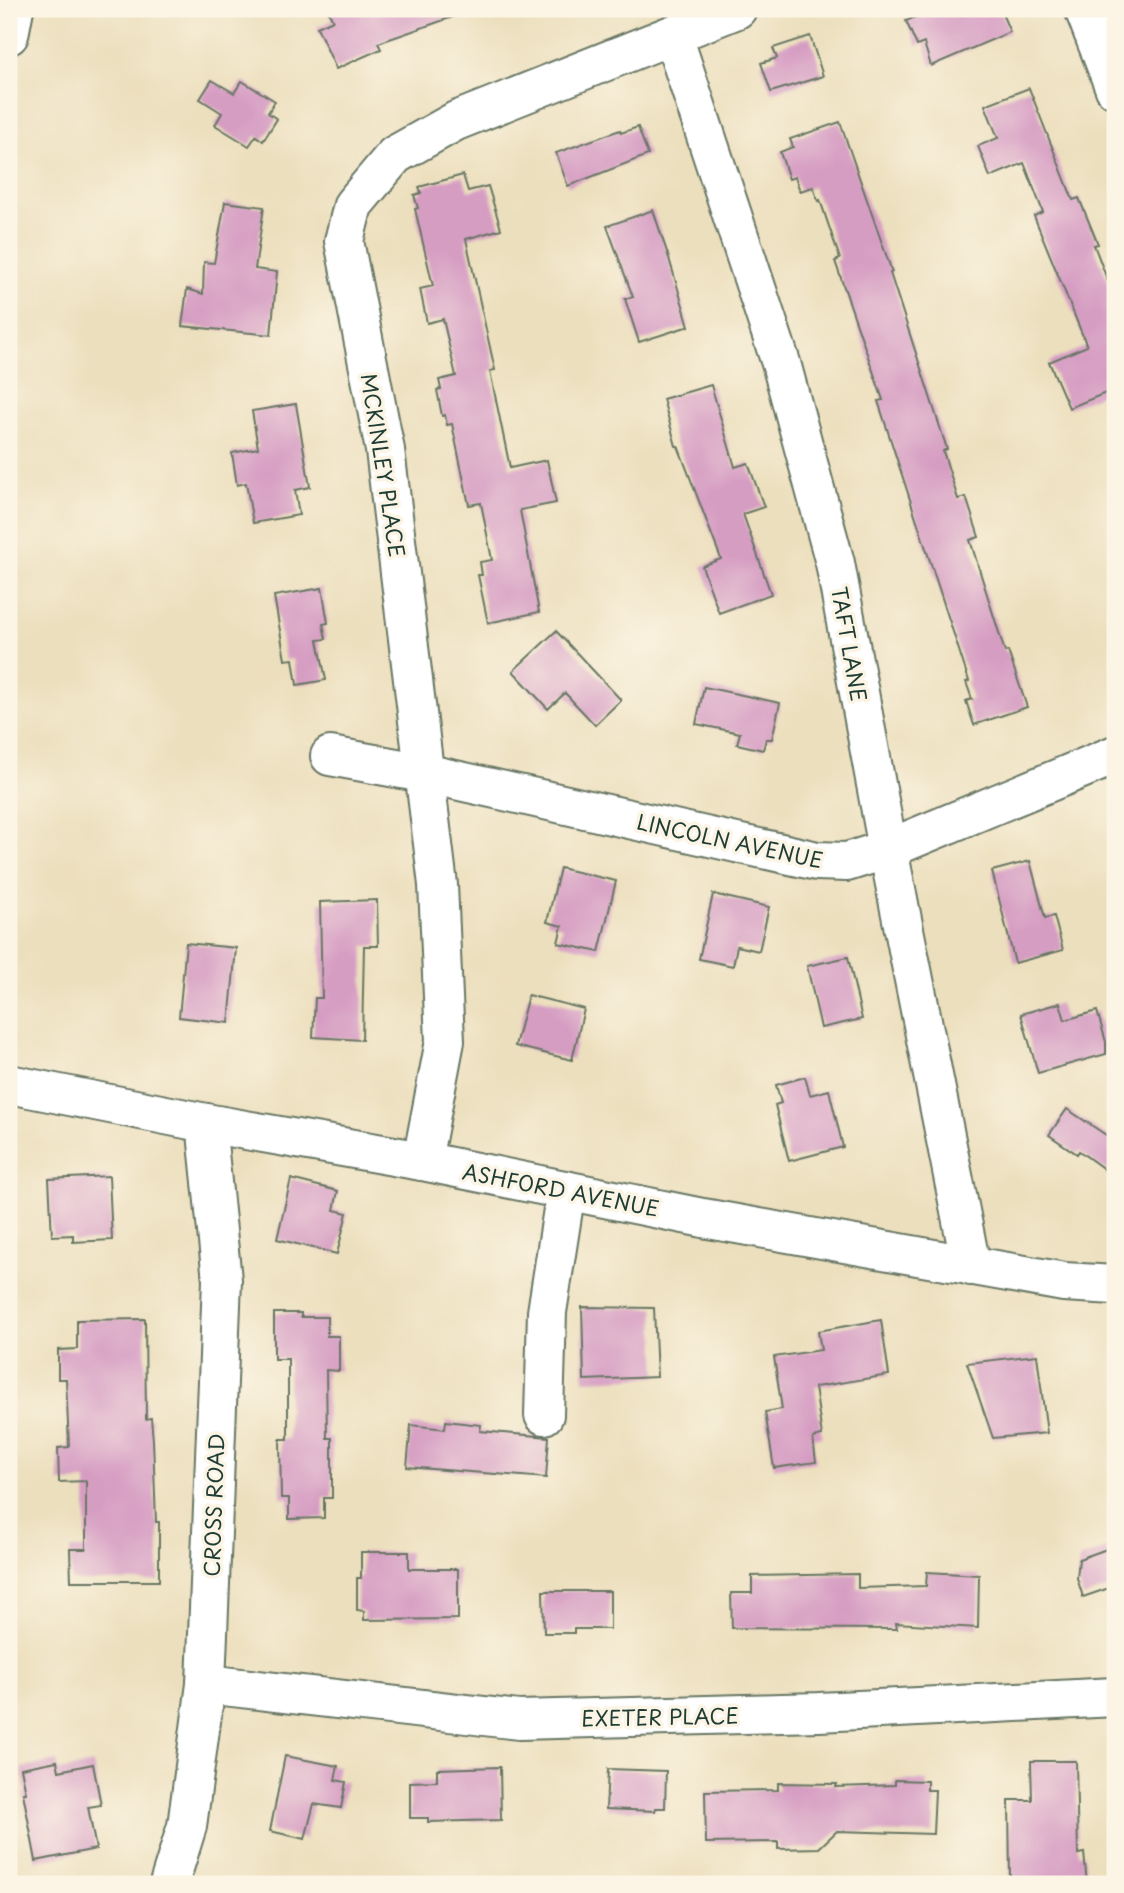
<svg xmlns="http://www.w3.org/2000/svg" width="1124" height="1893" viewBox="0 0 1124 1893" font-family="'Playpen Sans',sans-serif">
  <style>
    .building { fill: #d69dc3 }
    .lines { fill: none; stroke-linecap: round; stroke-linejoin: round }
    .minor-casing { stroke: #677664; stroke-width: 42 }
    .major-casing { stroke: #677664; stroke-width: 42 }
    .minor { stroke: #fff; stroke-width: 38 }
    .major { stroke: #fff; stroke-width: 38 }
    .labels { text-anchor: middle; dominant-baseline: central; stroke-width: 7; stroke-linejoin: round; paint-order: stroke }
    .street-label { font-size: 21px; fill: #1f3d34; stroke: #fcf5e5 }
  </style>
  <rect width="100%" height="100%" fill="#fcf5e5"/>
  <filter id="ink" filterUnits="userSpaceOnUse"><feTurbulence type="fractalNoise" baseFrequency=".0143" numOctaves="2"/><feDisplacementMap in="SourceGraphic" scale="14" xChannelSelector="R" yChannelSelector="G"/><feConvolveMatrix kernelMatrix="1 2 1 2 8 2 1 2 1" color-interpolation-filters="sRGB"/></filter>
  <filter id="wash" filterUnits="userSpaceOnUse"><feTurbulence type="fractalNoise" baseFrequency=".00686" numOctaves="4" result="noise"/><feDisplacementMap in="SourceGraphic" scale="28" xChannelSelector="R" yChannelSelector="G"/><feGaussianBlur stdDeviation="1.57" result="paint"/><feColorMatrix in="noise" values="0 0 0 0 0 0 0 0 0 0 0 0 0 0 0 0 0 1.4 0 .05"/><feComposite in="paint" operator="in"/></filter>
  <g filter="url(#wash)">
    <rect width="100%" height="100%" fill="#ecdfbd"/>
    <g id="blocks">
      <g class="building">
        <path d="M327 9H463L464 13 378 43 381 49 336 69 317 27 333 20Z"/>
        <path d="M934 9H1000L1010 32 931 66 924 43 917 46 906 21Z"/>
        <path d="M810 36 823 76 771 92 761 63 777 58 773 48Z"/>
        <path d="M212 80 234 93 242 81 275 101 268 113 277 119 263 141 256 136 249 146 215 125 222 113 200 99Z"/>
        <path d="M1029 88 1073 200 1079 198 1098 244 1094 245 1115 300V409L1108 392 1069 408 1049 362 1087 346 1034 216 1043 212 1024 163 990 177 978 146 998 138 985 105Z"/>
        <path d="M840 122 892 272 890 273 947 449 943 451 958 499 966 497 979 537 970 540 1005 652 1008 651 1027 707 974 725 966 701 972 699 966 682 969 681 878 401 883 400 835 261 840 259 820 200 818 201 813 187 800 191 795 177 789 179 780 152 793 147 790 139Z"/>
        <path d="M638 127 648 155 568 186 556 153 620 130 621 133Z"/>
        <path d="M463 175 468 191 488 186 501 229 466 239 495 370 490 371 510 468 547 460 556 503 520 510 539 612 488 623 478 575H482L480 562 492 560 481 503 469 505 452 424 447 425 445 415 442 416 437 390 441 389 439 380 456 376 443 319 427 323 420 289 433 286 415 209 418 208 414 195 421 193 419 187Z"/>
        <path d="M225 202 264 207 255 269 277 272 271 335 182 326 187 289 203 294 204 262 214 263Z"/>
        <path d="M653 210 668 255 689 326 639 342 625 299 633 297 607 226Z"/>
        <path d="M711 385 735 467 748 463 764 507 743 514 771 594 719 613 702 566 721 559 678 446H676L663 399Z"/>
        <path d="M296 404 310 487 295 490 299 515 253 523 246 483 237 485 232 453 258 448 252 411Z"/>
        <path d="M322 588 328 623 323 624 326 639 318 640 326 680 297 685 293 659 285 660 274 596Z"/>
        <path d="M556 631 621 700 595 725 565 693 548 709 513 671Z"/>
        <path d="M704 687 780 703 772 739H766L763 750 737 744 740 733 696 724Z"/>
        <path d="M1030 861 1045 918 1054 916 1063 950 1015 963 992 871Z"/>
        <path d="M560 868 616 881 599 952 558 943 562 926 547 922Z"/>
        <path d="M713 894 769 907 759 951 737 946 733 966 699 959Z"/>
        <path d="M377 900 378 946H364L362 1040 313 1037 315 998H322L320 902Z"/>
        <path d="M186 943 236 948 229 1023 179 1017Z"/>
        <path d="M848 957 862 1019 821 1028 807 966Z"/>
        <path d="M528 995 584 1009 572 1060 515 1046Z"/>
        <path d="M1060 1003 1065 1020 1097 1011 1106 1042V1054L1038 1073 1021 1014Z"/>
        <path d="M805 1077 810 1095 829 1090 843 1147 789 1161 775 1105 781 1103 776 1085Z"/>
        <path d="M1067 1109 1115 1141V1177L1079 1151 1077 1154 1049 1135Z"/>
        <path d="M109 1176 112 1240 73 1242V1235L52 1236 49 1179Z"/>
        <path d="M291 1179 338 1191 334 1210 347 1213 337 1254 277 1239Z"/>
        <path d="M582 1307 654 1308 657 1377 584 1380Z"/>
        <path d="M274 1313H301V1317H327V1336H339V1371L326 1370 327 1438H332V1498H324V1518L289 1519V1498H281L280 1439H288V1359H274Z"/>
        <path d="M145 1319 146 1419 151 1418 153 1440 156 1522H159V1581H71L70 1549H86V1481L59 1482 58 1448 69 1447 66 1379H58V1350L77 1349V1320Z"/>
        <path d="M881 1320 889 1375 815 1387 822 1436 813 1438 816 1462 774 1468 765 1412 782 1409 774 1357 821 1350 818 1331Z"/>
        <path d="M1037 1355 1047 1433 993 1438 967 1363Z"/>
        <path d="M446 1421 481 1425 480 1431 549 1437 546 1478 407 1467 411 1425 445 1429Z"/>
        <path d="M1115 1546V1586L1083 1597 1077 1578 1079 1559Z"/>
        <path d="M361 1552H409V1569H458V1619L364 1620V1611L357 1610V1578H361Z"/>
        <path d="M927 1572 979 1575 978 1628 896 1623 897 1629 732 1628 731 1593H752V1576L858 1574V1588L926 1586Z"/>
        <path d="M543 1591H610V1629H574V1633H544Z"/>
        <path d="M285 1756 338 1766 335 1780 346 1782 341 1808 314 1804 305 1839 270 1831Z"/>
        <path d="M57 1761 59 1771 93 1764 101 1805 88 1807 96 1849 36 1861 23 1793H26L21 1768Z"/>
        <path d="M1031 1761H1076L1078 1854 1084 1853 1087 1884 1010 1883 1009 1800H1032Z"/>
        <path d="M500 1767 501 1820 428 1822V1818H410V1782L437 1781V1769Z"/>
        <path d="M608 1769 666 1771 665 1808H656L655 1811 606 1809Z"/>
        <path d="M895 1780 927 1781V1790H935L933 1834 837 1831 819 1848 778 1849V1842L706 1843 705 1791 778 1790V1783L837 1784 836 1787 895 1785Z"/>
      </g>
    </g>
  </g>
  <g filter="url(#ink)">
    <use href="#blocks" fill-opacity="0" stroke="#677664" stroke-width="2"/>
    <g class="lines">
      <defs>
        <g id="minor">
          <path d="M1084 9 1115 89"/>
          <path d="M9 35 14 9"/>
          <path d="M673 36 781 363 835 563 888 849 971 1266"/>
          <path d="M330 756 424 773 817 861 847 862 888 849 1115 755"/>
          <path d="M422 1161 445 1041 438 885 385 450 344 241 353 205 395 155 456 121 737 9"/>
          <path d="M544 1415 547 1312 566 1190"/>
          <path d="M206 1684 519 1720 819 1712 1115 1697"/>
          <path d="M169 1884 187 1826 206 1684 222 1280 206 1123"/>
        </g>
        <path id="major" d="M9 1084 206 1123 422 1161 703 1218 1064 1282 1115 1285"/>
      </defs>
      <use href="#minor" class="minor-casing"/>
      <use href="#major" class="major-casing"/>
      <use href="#minor" class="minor"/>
      <use href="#major" class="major"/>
    </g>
  </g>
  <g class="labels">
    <g class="street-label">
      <text transform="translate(384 465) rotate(81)">MCKINLEY PLACE</text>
      <text transform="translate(850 644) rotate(80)">TAFT LANE</text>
      <text transform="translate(730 840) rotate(12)">LINCOLN AVENUE</text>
      <text transform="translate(561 1189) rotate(11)">ASHFORD AVENUE</text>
      <text transform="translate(213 1505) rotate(-88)">CROSS ROAD</text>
      <text transform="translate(660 1716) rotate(-1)">EXETER PLACE</text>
    </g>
  </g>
  <rect width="1124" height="1893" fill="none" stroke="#fcf5e5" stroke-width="35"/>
</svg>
